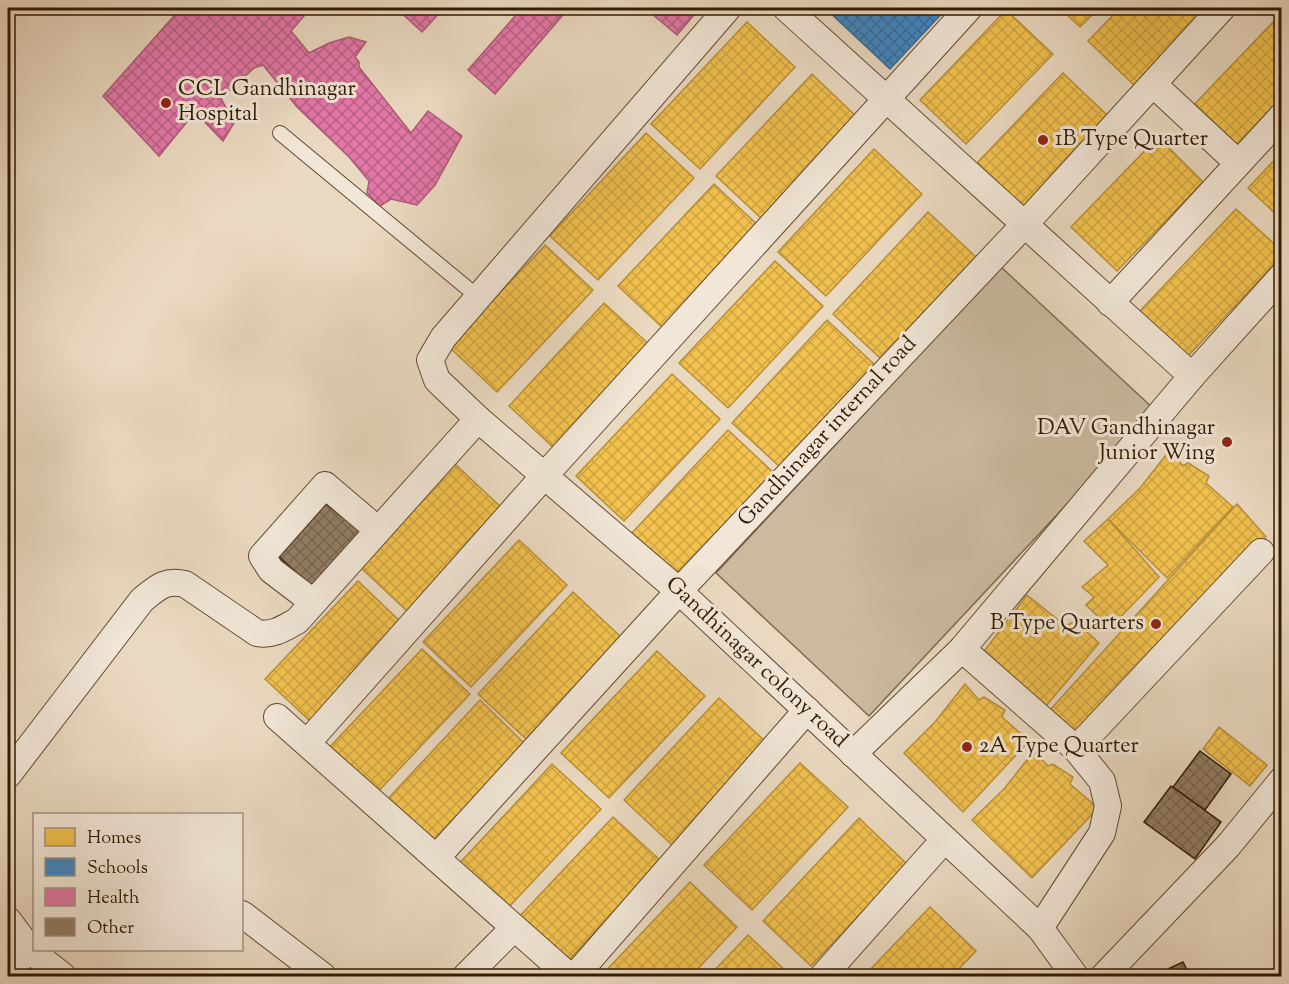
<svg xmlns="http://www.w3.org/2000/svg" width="1289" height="984" viewBox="0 0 1289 984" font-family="'Sorts Mill Goudy',serif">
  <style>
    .pitch { fill: #cbb9a0; stroke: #7e6a50; stroke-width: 1.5 }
    .homes { fill: url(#homes-cross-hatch); stroke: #b88f37; stroke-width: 1.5 }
    .schools { fill: url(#schools-cross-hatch); stroke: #3b678a; stroke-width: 1.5 }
    .health { fill: url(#health-cross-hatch); stroke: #ae5b76; stroke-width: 1.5 }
    .building { fill: url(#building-cross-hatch); stroke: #321a00; stroke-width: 1.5 }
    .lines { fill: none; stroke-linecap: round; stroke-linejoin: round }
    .service-casing { stroke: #604a30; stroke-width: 16 }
    .minor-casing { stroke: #604a30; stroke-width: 28 }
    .service { stroke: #f1e6d7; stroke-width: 14 }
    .minor { stroke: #f1e6d7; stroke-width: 26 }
    .poi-dot { fill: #8f2418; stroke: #f1e6d7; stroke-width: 2 }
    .labels { text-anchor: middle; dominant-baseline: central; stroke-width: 6; stroke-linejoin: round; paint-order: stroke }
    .poi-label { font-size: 22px; fill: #321a00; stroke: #f1e6d7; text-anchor: start }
    .street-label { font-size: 22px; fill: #321a00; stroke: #f1e6d7 }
  </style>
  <defs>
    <pattern id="homes-cross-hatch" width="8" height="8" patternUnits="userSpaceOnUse" patternTransform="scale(1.5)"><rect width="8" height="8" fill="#f2c14e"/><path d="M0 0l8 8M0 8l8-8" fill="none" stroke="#d0a542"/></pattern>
    <pattern id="schools-cross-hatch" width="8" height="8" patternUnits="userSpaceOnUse" patternTransform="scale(1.5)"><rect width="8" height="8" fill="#3f88c5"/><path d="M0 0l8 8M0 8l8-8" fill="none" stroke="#356e9e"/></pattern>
    <pattern id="health-cross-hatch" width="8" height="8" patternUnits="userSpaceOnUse" patternTransform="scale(1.5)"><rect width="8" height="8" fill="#e377a8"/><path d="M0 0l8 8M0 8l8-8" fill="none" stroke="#b96186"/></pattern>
    <pattern id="building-cross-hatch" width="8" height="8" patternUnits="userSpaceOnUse" patternTransform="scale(1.5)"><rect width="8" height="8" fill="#927d64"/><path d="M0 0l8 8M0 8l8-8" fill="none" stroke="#786650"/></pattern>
  </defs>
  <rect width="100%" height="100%" fill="#ead9c1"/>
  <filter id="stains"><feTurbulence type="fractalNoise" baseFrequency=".00333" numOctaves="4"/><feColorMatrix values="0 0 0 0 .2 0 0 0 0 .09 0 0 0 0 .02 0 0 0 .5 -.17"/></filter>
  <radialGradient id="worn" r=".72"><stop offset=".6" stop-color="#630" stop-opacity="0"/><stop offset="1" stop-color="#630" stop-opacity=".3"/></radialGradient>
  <path class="pitch" d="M1001 267 1155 410 869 716 716 573Z"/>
  <g class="homes">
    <path d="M1060 8H1099L1080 27Z"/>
    <path d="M1120 8H1208L1134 85 1088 41Z"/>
    <path d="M1006 10 1053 54 966 144 920 100Z"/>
    <path d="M1274 21 1282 28V105L1234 155 1188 111Z"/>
    <path d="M747 22 795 67 700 169 651 124Z"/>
    <path d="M1063 73 1109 117 1023 207 977 163Z"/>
    <path d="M812 74 859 119 764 221 716 176Z"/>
    <path d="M646 133 694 178 598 280 550 236Z"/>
    <path d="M1158 137 1203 182 1117 271 1071 227Z"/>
    <path d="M874 149 922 194 826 296 778 252Z"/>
    <path d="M1282 152V220L1248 188Z"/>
    <path d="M714 184 762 229 666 331 618 286Z"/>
    <path d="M1236 209 1282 251V256L1188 356 1140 311Z"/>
    <path d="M928 212 976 257 881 359 833 314Z"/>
    <path d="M545 245 593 290 497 392 449 347Z"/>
    <path d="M775 261 823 306 728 408 679 363Z"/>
    <path d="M604 303 653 348 557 451 509 406Z"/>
    <path d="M827 320 875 365 780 467 732 423Z"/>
    <path d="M672 374 720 419 624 521 576 476Z"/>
    <path d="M728 430 776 475 680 577 632 533Z"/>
    <path d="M1170 450 1183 466 1188 463 1209 476 1206 483 1233 507 1167 578 1108 519 1140 488Z"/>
    <path d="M455 464 503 509 408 612 360 567Z"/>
    <path d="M1237 504 1266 537 1075 741 1049 711Z"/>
    <path d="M1108 519 1159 577 1110 628 1086 605 1094 597 1082 587 1108 565 1084 541Z"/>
    <path d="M519 540 567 585 471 687 423 642Z"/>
    <path d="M358 581 403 624 311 722 265 679Z"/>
    <path d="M573 592 621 637 526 739 478 694Z"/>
    <path d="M1027 595 1066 626 1075 621 1099 643 1041 712 982 654Z"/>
    <path d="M422 649 470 694 374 796 326 751Z"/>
    <path d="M657 651 705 696 609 798 561 753Z"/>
    <path d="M965 684 979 700 984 697 1005 710 1002 717 1029 741 963 812 904 753 935 722Z"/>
    <path d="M719 698 767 743 672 845 624 800Z"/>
    <path d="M480 700 527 746 432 848 384 803Z"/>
    <path d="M1219 727 1267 765 1250 786 1203 749Z"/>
    <path d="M1034 751 1048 766 1053 764 1073 777 1070 784 1098 808 1032 878 972 820 1004 789Z"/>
    <path d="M800 763 848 807 752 910 704 865Z"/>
    <path d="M552 764 601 809 505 911 457 866Z"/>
    <path d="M613 817 661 861 565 964 517 919Z"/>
    <path d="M859 818 907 864 811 966 763 921Z"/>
    <path d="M690 882 737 927 691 976H601Z"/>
    <path d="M930 907 976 951 952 976H864Z"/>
    <path d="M748 935 791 976H709Z"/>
  </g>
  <path class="schools" d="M825 8H947L890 69Z"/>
  <g class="health">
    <path d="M181 8H311L291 31 309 53 329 43 349 37 366 42 355 57 359 62V67L411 133 428 111 462 136 435 185 417 205 391 199 380 206 367 193 369 181 349 157 297 107 263 65 254 68 221 98 234 123 223 141 195 112 159 156 103 96Z"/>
    <path d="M396 8H444L422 32Z"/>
    <path d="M522 8H569L495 94 468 70Z"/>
    <path d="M645 8H700L677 35Z"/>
  </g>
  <g class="building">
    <path d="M326 504 365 535 314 589 279 557Z"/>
    <path d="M1200 751 1231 774 1205 810 1173 787Z"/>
    <path d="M1171 786 1221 822 1195 859 1144 822Z"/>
    <path d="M1183 962 1190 976H1153Z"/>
  </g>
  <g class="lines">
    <defs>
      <path id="service" d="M280 133 478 297"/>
      <g id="minor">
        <path d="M728 8 443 338 430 360 437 380 478 419 679 591 1040 928 1075 976"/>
        <path d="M786 8 1192 376"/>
        <path d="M1153 84 1238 163"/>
        <path d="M1110 303 1282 116"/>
        <path d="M313 602 271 570 262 556 325 485 378 530"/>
        <path d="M962 649 1076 749 1261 552"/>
        <path d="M277 717 569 976"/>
        <path d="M307 743 545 475 969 8"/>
        <path d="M853 754 962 649 1192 376 1282 276"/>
        <path d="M8 775 142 600C157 588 165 579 185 584L257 633C273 636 284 628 297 621L478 419"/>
        <path d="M436 858 679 591 1024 225 1222 8"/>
        <path d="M242 914 323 976"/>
        <path d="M8 920 31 951"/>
        <path d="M1040 928 1102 833 1108 806 1102 781 1076 749"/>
        <path d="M8 966 31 951 63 976"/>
        <path d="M466 976 514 928"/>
        <path d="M575 976 807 710"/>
        <path d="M823 976 944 840"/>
        <path d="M1104 976 1228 846 1282 780"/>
      </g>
    </defs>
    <use href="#service" class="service-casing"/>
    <use href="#minor" class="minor-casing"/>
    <use href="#service" class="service"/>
    <use href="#minor" class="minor"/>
  </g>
  <g class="poi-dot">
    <circle cx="166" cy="103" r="6"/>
    <circle cx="1043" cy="140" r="6"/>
    <circle cx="1227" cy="442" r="6"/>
    <circle cx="1156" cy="624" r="6"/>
    <circle cx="967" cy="747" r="6"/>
  </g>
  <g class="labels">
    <g class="poi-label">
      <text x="178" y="90">CCL Gandhinagar<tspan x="178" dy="25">Hospital</tspan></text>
      <text x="1055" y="140">1B Type Quarter</text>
      <text x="1215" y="429" text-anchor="end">DAV Gandhinagar<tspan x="1215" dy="25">Junior Wing</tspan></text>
      <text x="1144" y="624" text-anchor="end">B Type Quarters</text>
      <text x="979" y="747">2A Type Quarter</text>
    </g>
    <g class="street-label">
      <text transform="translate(828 432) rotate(-47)">Gandhinagar internal road</text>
      <text transform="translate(756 663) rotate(43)">Gandhinagar colony road</text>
    </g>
  </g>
  <rect width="1289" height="984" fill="none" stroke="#ead9c1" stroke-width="30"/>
  <rect x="9" y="9" width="1271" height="966" fill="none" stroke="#321a00" stroke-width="3"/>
  <rect x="15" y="15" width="1259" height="954" fill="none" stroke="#321a00" stroke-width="1.5"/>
  <rect x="33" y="813" width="210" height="138" fill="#f1e6d7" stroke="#a59481" stroke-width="1.5"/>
  <rect x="45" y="828" width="30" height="18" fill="#f2c14e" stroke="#a59481" stroke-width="1.5"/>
  <text x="87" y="843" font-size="18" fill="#321a00">Homes</text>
  <rect x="45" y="858" width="30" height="18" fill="#3f88c5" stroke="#a59481" stroke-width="1.5"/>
  <text x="87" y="873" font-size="18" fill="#321a00">Schools</text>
  <rect x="45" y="888" width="30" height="18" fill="#e377a8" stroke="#a59481" stroke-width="1.5"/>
  <text x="87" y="903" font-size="18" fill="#321a00">Health</text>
  <rect x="45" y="918" width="30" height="18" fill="#927d64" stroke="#a59481" stroke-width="1.5"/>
  <text x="87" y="933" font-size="18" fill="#321a00">Other</text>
  <rect width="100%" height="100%" filter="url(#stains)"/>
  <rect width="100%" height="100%" fill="url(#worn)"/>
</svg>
